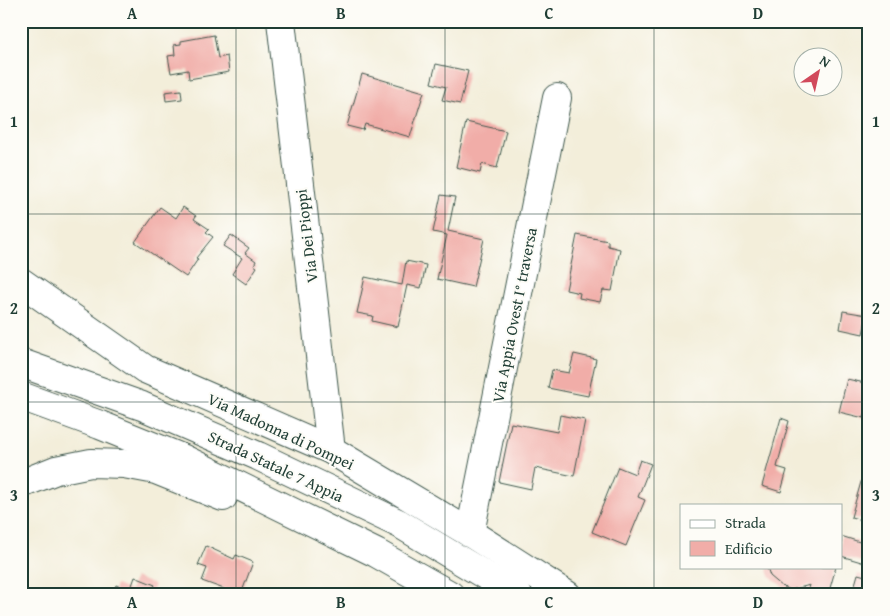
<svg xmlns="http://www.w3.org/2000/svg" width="890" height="616" viewBox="0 0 890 616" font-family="'Gentium Book Plus',serif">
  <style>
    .building { fill: #f1ada8 }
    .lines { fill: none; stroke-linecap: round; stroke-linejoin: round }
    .minor-casing { stroke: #3f584d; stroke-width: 30 }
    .trunk-casing { stroke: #3f584d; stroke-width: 30 }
    .minor { stroke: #fff; stroke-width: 28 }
    .trunk { stroke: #fff; stroke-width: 28 }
    .grid { fill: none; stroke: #1f3d34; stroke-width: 1; stroke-opacity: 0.55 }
    .labels { text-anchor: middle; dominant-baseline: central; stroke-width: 4; stroke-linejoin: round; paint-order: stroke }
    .street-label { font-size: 16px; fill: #1f3d34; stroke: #fdfcf7 }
    .neatline { fill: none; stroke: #1f3d34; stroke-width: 2 }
    .grid-label { font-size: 16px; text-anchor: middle; font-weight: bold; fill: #1f3d34 }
  </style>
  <rect width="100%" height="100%" fill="#fdfcf7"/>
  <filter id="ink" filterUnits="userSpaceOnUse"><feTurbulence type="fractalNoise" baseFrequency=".02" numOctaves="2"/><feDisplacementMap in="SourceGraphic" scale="10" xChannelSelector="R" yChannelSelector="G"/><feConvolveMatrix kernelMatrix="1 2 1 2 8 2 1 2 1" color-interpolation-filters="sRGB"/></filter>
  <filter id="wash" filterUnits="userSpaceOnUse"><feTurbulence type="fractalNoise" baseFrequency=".0096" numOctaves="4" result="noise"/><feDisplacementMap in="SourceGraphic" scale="20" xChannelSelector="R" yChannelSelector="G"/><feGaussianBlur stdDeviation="1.12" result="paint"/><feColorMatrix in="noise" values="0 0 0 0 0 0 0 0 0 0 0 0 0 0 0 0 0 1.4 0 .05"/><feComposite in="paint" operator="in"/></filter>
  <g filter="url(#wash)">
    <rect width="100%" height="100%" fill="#f3eeda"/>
    <g id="blocks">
      <g class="building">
        <path d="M214 35 218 58 227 56 229 72 189 79 188 70 171 73 168 56 175 55 174 45 181 44V41Z"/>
        <path d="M436 64 468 71 460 104 442 100 446 87 431 83Z"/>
        <path d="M362 74 424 92 410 137 365 124 363 130 347 126Z"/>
        <path d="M181 90 182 99 166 101 165 92Z"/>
        <path d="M466 122 506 131 497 168 482 164 480 173 456 167Z"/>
        <path d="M441 195 455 197 448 231 484 239 473 287 437 279 447 235 433 232Z"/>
        <path d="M160 207 176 218 183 207 196 216 194 219 209 229 206 232 213 237 196 258 198 259 186 277 135 242Z"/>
        <path d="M231 235 249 248 245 253 256 261 254 265 257 267 246 284 232 274 242 258 223 246Z"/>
        <path d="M577 235 608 241V246L620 249 612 291 603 290 600 302 579 298 580 293 566 290Z"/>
        <path d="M406 261 426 265 421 288 407 285 398 327 372 321 373 316 357 313 365 277 402 285Z"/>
        <path d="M843 311 867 315 863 334 840 329Z"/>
        <path d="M574 354 596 359 588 396 548 388 552 370 569 373Z"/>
        <path d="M847 379 869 384V399L864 418 839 412Z"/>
        <path d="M560 415 585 420 574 476 535 468 531 489 499 482 511 423 557 432Z"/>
        <path d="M781 418 789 421 777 467 787 470 781 492 762 486Z"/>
        <path d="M640 460 651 464 638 497 645 500 626 546 592 532 618 467 635 474Z"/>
        <path d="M867 461 869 462V522L851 517Z"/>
        <path d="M841 536 869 545 868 564 841 556Z"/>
        <path d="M206 546 234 559 236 555 253 562 243 589 257 595H222L224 589 202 581 207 568 198 565Z"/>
        <path d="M767 567H836L828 595H807L810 585 791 590 783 587 770 576Z"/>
        <path d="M858 574 869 577V595H852Z"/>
        <path d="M135 577 155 585 150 595H112L116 585 130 591Z"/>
      </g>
    </g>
  </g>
  <g filter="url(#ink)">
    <use href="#blocks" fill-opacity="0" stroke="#3f584d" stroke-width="1"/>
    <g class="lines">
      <defs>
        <g id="minor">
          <path d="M281 21 331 450"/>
          <path d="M21 282 145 369 331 450 470 533 567 595"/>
          <path d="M470 533 557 98"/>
        </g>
        <g id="trunk">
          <path d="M21 363 142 406 258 456 400 524 518 595"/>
          <path d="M21 396 100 425 184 459 376 553 450 595"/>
          <path d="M21 484 56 470 91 463 124 464 156 470 223 497"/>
        </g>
      </defs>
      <use href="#minor" class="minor-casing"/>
      <use href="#trunk" class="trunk-casing"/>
      <use href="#minor" class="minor"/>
      <use href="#trunk" class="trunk"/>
    </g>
  </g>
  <path class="grid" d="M236 21V595M445 21V595M654 21V595M21 214H869M21 402H869"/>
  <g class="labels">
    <g class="street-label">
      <text transform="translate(306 236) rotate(-97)">Via Dei Pioppi</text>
      <text transform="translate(514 315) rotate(-79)">Via Appia Ovest I° traversa</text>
      <text transform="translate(281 431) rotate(25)">Via Madonna di Pompei</text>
      <text transform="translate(276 466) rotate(25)">Strada Statale 7 Appia</text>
    </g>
  </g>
  <rect width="890" height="616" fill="none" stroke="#fdfcf7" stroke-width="55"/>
  <rect x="680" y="504" width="162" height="65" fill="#fdfcf7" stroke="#a4b0a9"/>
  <rect x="690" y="520" width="25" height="8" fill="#ffffff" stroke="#a4b0a9"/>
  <text x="725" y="528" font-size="15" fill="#1f3d34">Strada</text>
  <rect x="690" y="541" width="25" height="15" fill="#f1ada8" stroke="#a4b0a9"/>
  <text x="725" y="554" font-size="15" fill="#1f3d34">Edificio</text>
  <g transform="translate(818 72) rotate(34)"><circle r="24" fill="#fdfcf7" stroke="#a4b0a9"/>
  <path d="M0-4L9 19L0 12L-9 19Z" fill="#d1495b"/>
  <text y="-8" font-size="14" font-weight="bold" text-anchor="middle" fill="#1f3d34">N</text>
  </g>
  <rect x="28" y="28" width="834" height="560" class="neatline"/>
  <g class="grid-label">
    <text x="132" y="19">A</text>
    <text x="341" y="19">B</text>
    <text x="549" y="19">C</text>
    <text x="758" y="19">D</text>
    <text x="14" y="127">1</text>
    <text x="876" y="127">1</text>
    <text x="14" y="314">2</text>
    <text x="876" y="314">2</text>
    <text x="14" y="501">3</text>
    <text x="876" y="501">3</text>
    <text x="132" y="608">A</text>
    <text x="341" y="608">B</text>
    <text x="549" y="608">C</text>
    <text x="758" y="608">D</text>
  </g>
</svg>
